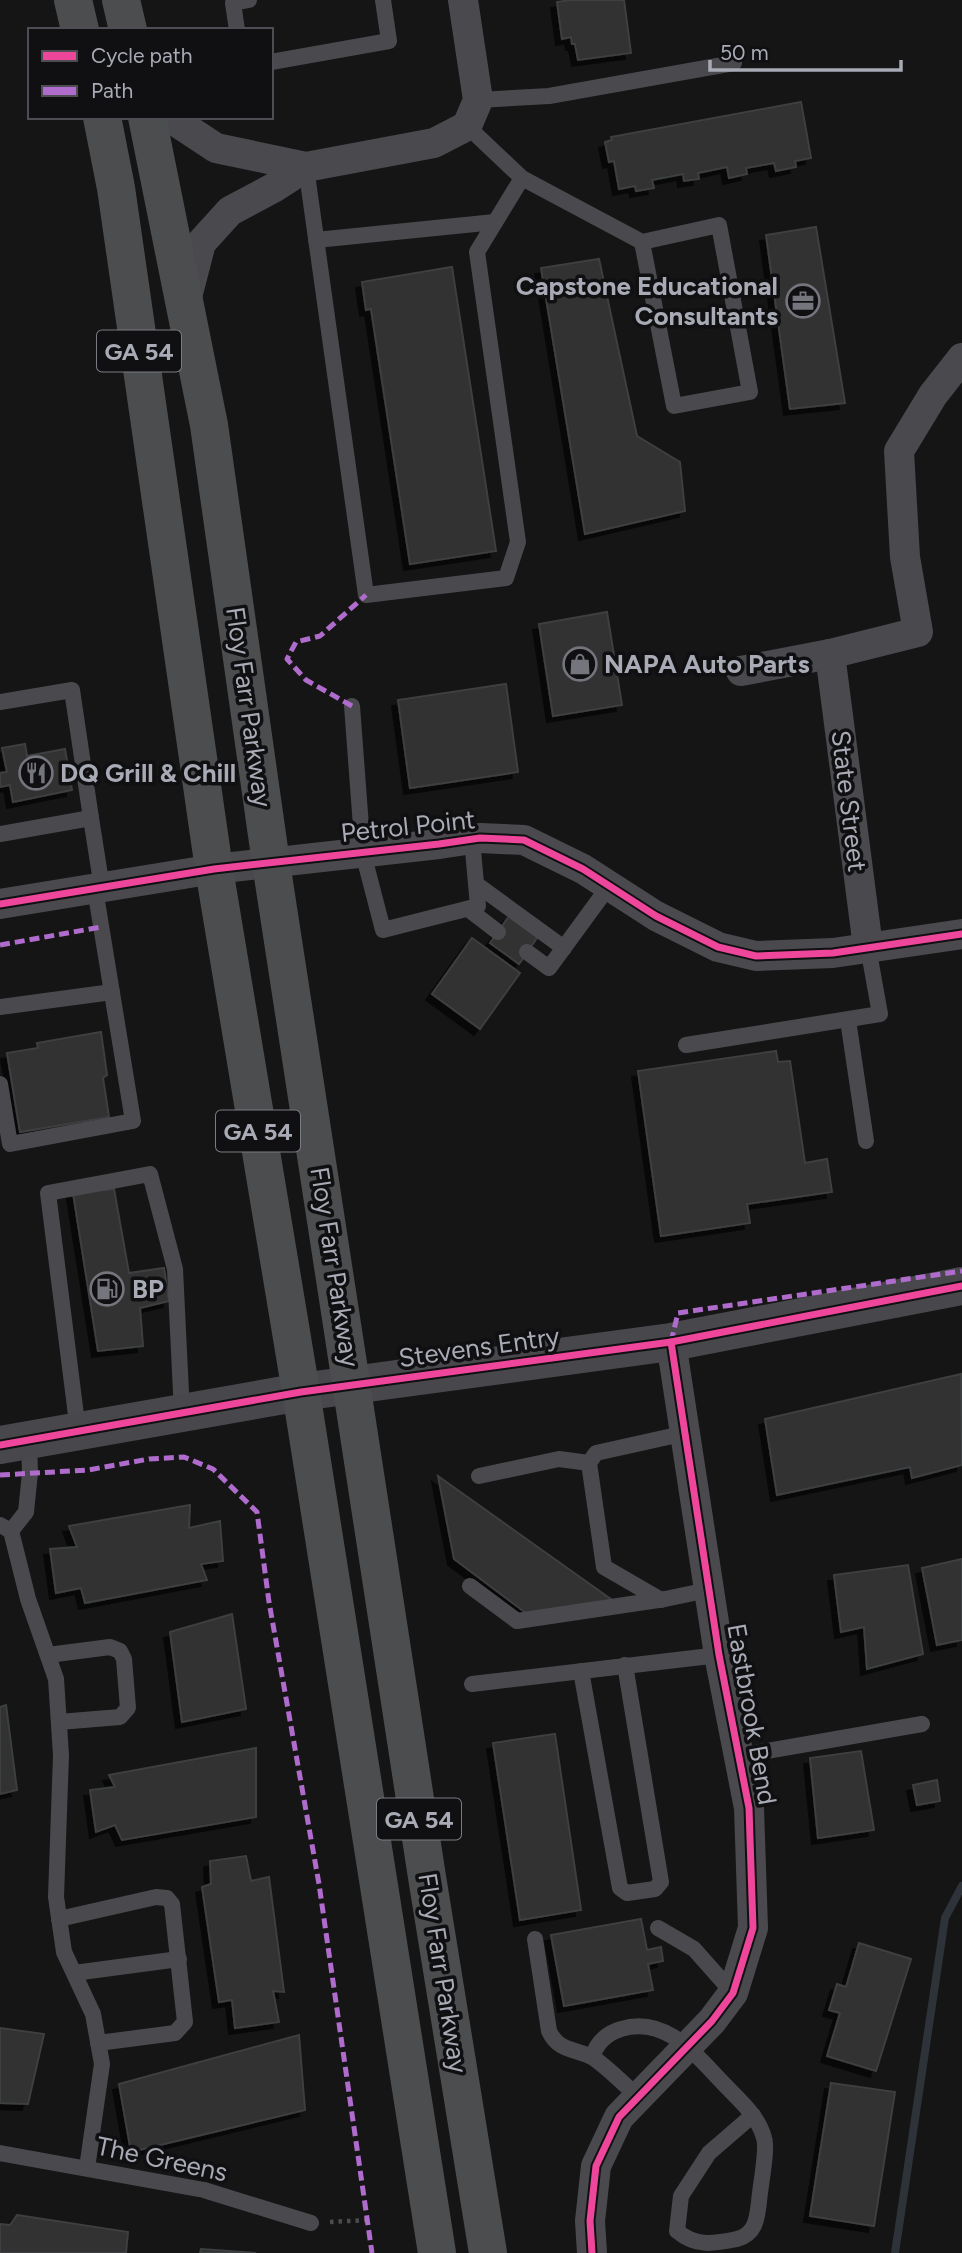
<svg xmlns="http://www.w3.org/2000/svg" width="962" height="2253" viewBox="0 0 962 2253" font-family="Figtree,sans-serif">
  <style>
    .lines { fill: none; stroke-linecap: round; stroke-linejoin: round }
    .stream { stroke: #2d3339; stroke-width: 8 }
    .building { fill: #303030; stroke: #3e3f41; stroke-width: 2; filter: url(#shadow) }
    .path { stroke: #4b4c4f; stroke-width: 4.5; stroke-dasharray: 3.5 5; stroke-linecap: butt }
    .lane { stroke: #4a4a4e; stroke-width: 16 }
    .street { stroke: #4a4a4e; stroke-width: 30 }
    .secondary { stroke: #48484c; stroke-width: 38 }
    .primary { stroke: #4c4d4f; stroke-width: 38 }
    .quiet { stroke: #b06ccc; stroke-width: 5; stroke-dasharray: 10 5; stroke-linecap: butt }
    .cycleway-casing { stroke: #100f11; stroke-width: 11 }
    .cycleway { stroke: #ed469a; stroke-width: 7 }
    .labels { text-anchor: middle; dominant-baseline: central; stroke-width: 7; stroke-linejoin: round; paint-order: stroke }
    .shield { fill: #100f11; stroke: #7a7c84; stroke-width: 2 }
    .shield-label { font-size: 24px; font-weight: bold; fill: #a8abb5 }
    .poi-label { font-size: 26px; font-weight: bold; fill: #a8abb5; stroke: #100f11; text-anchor: start }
    .street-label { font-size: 26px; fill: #a8abb5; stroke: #100f11 }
  </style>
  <defs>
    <filter id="shadow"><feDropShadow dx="-6" dy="6" stdDeviation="0" flood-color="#0009"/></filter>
  </defs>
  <rect width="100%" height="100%" fill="#151515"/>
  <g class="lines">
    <path class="stream" d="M895 2253 945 1918 962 1886"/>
  </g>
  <g class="building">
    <path d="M570 0H624L631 53 578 60 575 44H572L571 37 562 39 557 2Z"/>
    <path d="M801 102 811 158 795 161 796 167 776 171 774 163 746 168 747 174 729 178 727 167 698 173 699 179 684 181 683 174 652 180 654 188 636 191 635 186 619 189 614 161 609 162 605 142 612 140 611 137Z"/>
    <path d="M816 227 845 403 790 409 766 235Z"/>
    <path d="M599 259 637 436 680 462 685 511 585 534 541 268Z"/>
    <path d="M452 267 496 551 410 564 371 309 366 310 362 282Z"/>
    <path d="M607 612 622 705 553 716 539 624Z"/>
    <path d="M506 684 518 772 410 788 398 700Z"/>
    <path d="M25 744 27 756 65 749 72 790 13 802 10 785 0 787V773L7 772 2 748Z"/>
    <path d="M510 915 539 935 519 964 490 943Z"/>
    <path d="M472 938 520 973 480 1029 432 994Z"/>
    <path d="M101 1032 107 1075 103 1078 109 1117 20 1132 7 1053 38 1048 37 1043Z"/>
    <path d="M776 1051 778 1062 790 1061 805 1163 827 1159 832 1192 747 1204 750 1223 661 1236 638 1071Z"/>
    <path d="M114 1189 129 1273 164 1268 169 1301 140 1308 143 1346 98 1351 73 1193Z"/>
    <path d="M961 1374 962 1465 912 1478 910 1467 777 1495 765 1419Z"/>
    <path d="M438 1476 612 1600 526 1613 454 1559Z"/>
    <path d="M190 1505 189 1528 220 1521 223 1561 201 1564 207 1580 85 1603 81 1588 56 1593 50 1549 77 1547 69 1526Z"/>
    <path d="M962 1559V1640L937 1645 922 1568Z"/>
    <path d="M908 1565 923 1654 867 1669 864 1627 841 1632 834 1575Z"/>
    <path d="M232 1614 246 1709 182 1722 170 1632Z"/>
    <path d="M6 1705 17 1790 0 1794V1707Z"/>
    <path d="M555 1734 581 1910 520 1920 493 1743Z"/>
    <path d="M256 1748V1817L122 1840 115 1825 96 1832 90 1790 115 1787 109 1775Z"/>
    <path d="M861 1751 874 1830 818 1838 810 1758Z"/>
    <path d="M937 1780 940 1801 917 1805 913 1785Z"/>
    <path d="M246 1856 251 1881 269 1877 284 1992 273 1991 279 2022 235 2028 232 2000 219 2002 202 1887 211 1884 210 1861Z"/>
    <path d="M641 1919 647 1950 661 1947 663 1961 648 1964 653 1990 564 2006 551 1935Z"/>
    <path d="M859 1943 911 1959 876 2071 827 2056 840 2013 829 2010 837 1984 846 1987Z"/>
    <path d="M0 2028 44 2034 28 2104 0 2103Z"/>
    <path d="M299 2035 305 2110 131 2152 119 2084Z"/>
    <path d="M831 2083 895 2092 874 2226 810 2216Z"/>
    <path d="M17 2215 128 2232 126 2253H0V2224L10 2225Z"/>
    <path d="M201 2249 256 2253H200Z"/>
  </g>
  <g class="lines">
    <path class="path" d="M330 2222 368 2220"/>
    <g class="lane">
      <path d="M237 30 233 3 249 0"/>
      <path d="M271 62 389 41 383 0"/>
      <path d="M478 100 549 96 734 63"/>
      <path d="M306 167 366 595 506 578 518 542 477 252 522 178 467 126"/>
      <path d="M522 178 642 242 674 406 750 392 719 225 642 242"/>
      <path d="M316 240 495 222"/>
      <path d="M0 702 72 690 91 818"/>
      <path d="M352 706 363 853 383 930 478 906 472 839"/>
      <path d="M0 834 91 818 102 888"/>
      <path d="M476 884 564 948"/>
      <path d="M468 909 498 932"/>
      <path d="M527 952 549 968 609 886"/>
      <path d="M0 1007 112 992"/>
      <path d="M848 1020 866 1141"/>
      <path d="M686 1045 880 1014 868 947"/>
      <path d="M0 1084 10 1144 133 1121 95 889"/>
      <path d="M78 1431 48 1193 150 1174 175 1269 182 1413"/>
      <path d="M479 1476 559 1459 589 1463"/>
      <path d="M0 1525 11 1531 28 1599 56 1679 61 1755 56 1897 64 1952 93 2014 102 2064 87 2168"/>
      <path d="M11 1531 26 1512 30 1473 29 1441"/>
      <path d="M470 1586 517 1621 665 1599 708 1590"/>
      <path d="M661 1600 604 1567 589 1463 596 1453 686 1433"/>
      <path d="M48 1655 110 1647 120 1651 124 1659 128 1708 120 1717 59 1722"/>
      <path d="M581 1671 620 1888 627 1893 655 1889 661 1882 625 1665"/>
      <path d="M472 1684 719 1655"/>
      <path d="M738 1756 922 1724"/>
      <path d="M59 1919 156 1897 167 1898 172 1904 185 2022 175 2033 98 2043"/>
      <path d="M658 1928 694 1949 733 1993"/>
      <path d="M535 1939 549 2031C559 2053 578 2048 595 2059 610 2070 624 2084 638 2097"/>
      <path d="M74 1973 179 1959"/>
      <path d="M592 2057C597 2043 607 2033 621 2029 665 2015 696 2055 723 2083 738 2099 758 2115 764 2138 768 2149 760 2187 759 2202 757 2218 756 2234 737 2239 713 2244 696 2247 677 2231L681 2196 709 2153 753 2115"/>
      <path d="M0 2153 204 2190 311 2223"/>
    </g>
    <g class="street">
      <path d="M169 117 216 148 306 167 434 143 467 126 478 100 463 0"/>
      <path d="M186 301 201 243 230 211 275 187 306 167"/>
      <path d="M830 654 868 947"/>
      <path d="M741 671 830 654 918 632 905 557 899 451 933 395 962 358"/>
      <path d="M0 904 214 869 439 844 480 838 524 840 583 869 656 916 718 947 756 956 833 953 962 934"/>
      <path d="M592 2253 590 2221 596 2166 619 2117 712 2021 733 1993 753 1928 749 1808 719 1655 671 1342"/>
    </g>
    <path class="secondary" d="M0 1445 301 1392 671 1342 962 1286"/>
    <g class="primary">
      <path d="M73 0 80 30"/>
      <path d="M121 0 128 30"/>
      <path d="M102 117 116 188 214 869 301 1392 437 2253"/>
      <path d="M147 117 209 425 271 863 427 1877 488 2253"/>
    </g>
    <g class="quiet">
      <path d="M352 706 306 680 287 659 296 642 320 636 366 595"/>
      <path d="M0 945 101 927"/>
      <path d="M671 1342 678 1313 962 1271"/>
      <path d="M0 1475 88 1470 149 1459 184 1457 213 1469 257 1512 269 1602 319 1884 372 2253"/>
    </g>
    <defs>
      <g id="cycleway">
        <path d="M0 904 214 869 439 844 480 838 524 840 583 869 656 916 718 947 756 956 833 953 962 934"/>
        <path d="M0 1445 301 1392 671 1342 962 1286"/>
        <path d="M592 2253 590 2221 596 2166 619 2117 712 2021 733 1993 753 1928 749 1808 719 1655 671 1342"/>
      </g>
    </defs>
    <use href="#cycleway" class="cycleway-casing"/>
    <use href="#cycleway" class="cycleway"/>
  </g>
  <defs>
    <symbol id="office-ring" viewBox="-11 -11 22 22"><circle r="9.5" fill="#100f11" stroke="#75767d" stroke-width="1.5"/><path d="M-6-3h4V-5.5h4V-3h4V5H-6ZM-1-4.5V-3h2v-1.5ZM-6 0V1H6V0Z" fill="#75767d"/></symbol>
    <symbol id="shop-ring" viewBox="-11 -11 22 22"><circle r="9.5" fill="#100f11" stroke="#75767d" stroke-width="1.5"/><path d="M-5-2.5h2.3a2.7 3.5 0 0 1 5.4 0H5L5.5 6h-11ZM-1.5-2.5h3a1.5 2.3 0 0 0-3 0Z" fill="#75767d"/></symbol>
    <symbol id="restaurant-ring" viewBox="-11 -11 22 22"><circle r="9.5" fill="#100f11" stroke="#75767d" stroke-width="1.5"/><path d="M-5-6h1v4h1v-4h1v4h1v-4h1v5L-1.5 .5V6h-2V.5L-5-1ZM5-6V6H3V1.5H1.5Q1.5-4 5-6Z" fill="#75767d"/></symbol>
    <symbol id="fuel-ring" viewBox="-11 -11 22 22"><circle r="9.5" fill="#100f11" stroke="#75767d" stroke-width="1.5"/><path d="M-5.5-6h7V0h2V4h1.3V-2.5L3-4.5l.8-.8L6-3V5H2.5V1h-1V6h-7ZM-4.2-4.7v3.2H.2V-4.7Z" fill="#75767d"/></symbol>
  </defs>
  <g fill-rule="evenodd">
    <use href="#office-ring" x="784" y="282" width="38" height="38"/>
    <use href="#shop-ring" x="561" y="645" width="38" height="38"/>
    <use href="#restaurant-ring" x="17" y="754" width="38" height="38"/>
    <use href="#fuel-ring" x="88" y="1270" width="38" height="38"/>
  </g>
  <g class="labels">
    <g class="shield">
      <rect x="97" y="330.5" width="84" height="41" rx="5"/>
      <rect x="216" y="1110.5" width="84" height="41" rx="5"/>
      <rect x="377" y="1798.5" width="84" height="41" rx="5"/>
    </g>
    <g class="shield-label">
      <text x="139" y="351">GA 54</text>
      <text x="258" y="1131">GA 54</text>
      <text x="419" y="1819">GA 54</text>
    </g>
    <g class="poi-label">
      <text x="778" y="286" text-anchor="end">Capstone Educational<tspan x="778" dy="30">Consultants</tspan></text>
      <text x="604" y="664">NAPA Auto Parts</text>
      <text x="60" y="773">DQ Grill &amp; Chill</text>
      <text x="132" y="1289">BP</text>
    </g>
    <g class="street-label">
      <text transform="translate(249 707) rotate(82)">Floy Farr Parkway</text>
      <text transform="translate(849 801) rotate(83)">State Street</text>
      <text transform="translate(408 826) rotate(-6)">Petrol Point</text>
      <text transform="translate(335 1267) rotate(81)">Floy Farr Parkway</text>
      <text transform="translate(479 1347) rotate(-8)">Stevens Entry</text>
      <text transform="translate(752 1714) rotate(80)">Eastbrook Bend</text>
      <text transform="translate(443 1973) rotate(81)">Floy Farr Parkway</text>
      <text transform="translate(162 2159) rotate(12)">The Greens</text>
    </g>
  </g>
  <rect x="28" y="28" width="245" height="91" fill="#100f11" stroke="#4d4d53" stroke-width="2"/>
  <rect x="42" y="51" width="35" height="10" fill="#ed469a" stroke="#4d4d53" stroke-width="2"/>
  <text x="91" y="63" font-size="21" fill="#a8abb5">Cycle path</text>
  <rect x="42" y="86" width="35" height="10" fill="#b06ccc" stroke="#4d4d53" stroke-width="2"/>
  <text x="91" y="98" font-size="21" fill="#a8abb5">Path</text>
  <path d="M710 60v10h191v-10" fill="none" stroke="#a8abb5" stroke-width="3.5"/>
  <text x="720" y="60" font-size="21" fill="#a8abb5" stroke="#100f11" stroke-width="5" paint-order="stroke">50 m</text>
</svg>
